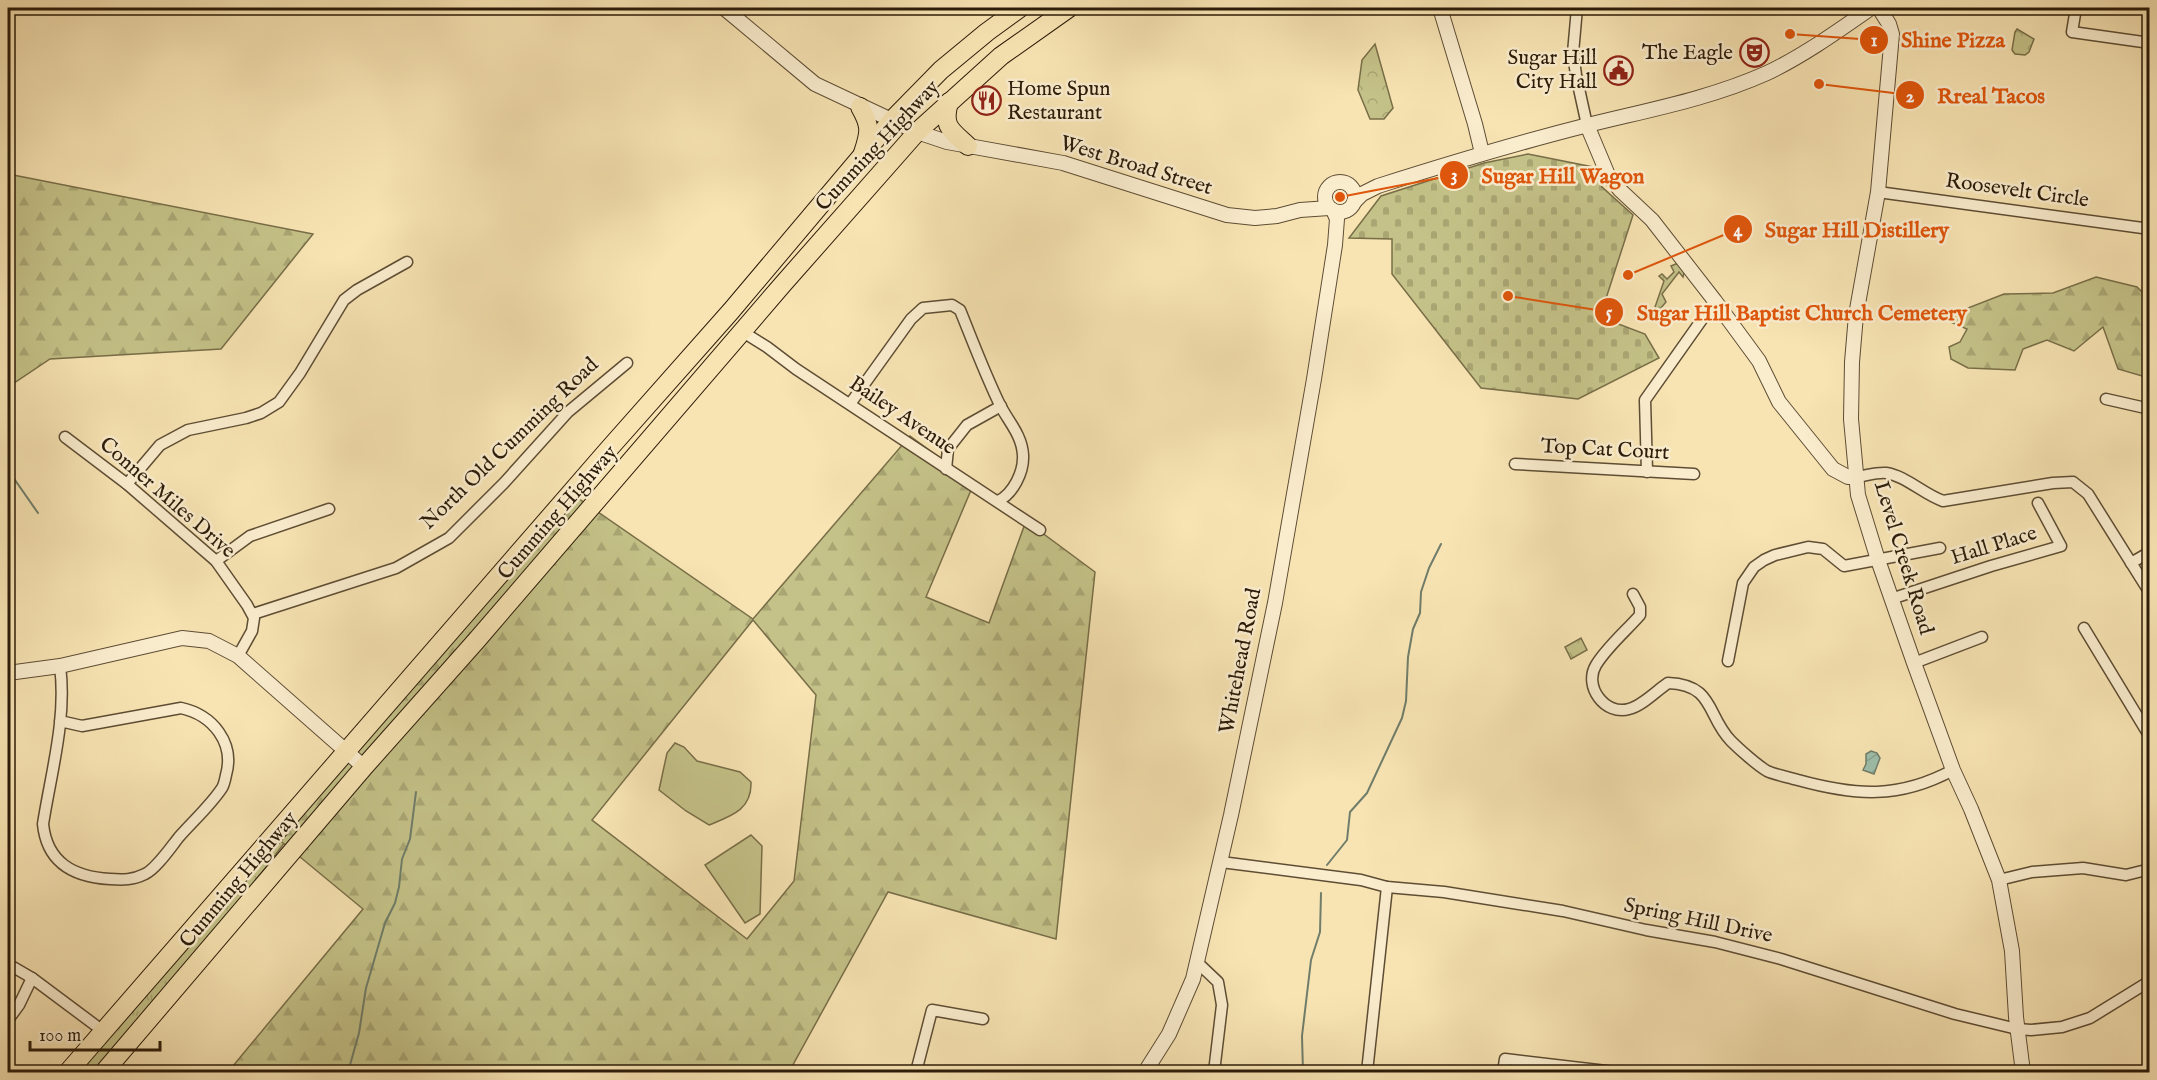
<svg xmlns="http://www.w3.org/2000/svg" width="2157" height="1080" viewBox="0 0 2157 1080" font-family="'IM FELL English',serif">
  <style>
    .grass { fill: url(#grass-tufts); stroke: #786e48; stroke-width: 1.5 }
    .forest { fill: url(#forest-firs); stroke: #786e48; stroke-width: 1.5; fill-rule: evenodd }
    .cemetery { fill: url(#cemetery-stones); stroke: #786e48; stroke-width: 1.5 }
    .park { fill: url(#park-crowns); stroke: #786e48; stroke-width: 1.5 }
    .pitch { fill: #c4c288; stroke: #786e48; stroke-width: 1.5 }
    .water { fill: url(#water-waves); stroke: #6f7d6a; stroke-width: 1.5 }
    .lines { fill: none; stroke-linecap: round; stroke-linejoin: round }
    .stream { stroke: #6f7d6a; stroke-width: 2 }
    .minor-casing { stroke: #5e4d34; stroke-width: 13 }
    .tertiary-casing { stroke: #5e4d34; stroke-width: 16 }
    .trunk-casing { stroke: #2b1b09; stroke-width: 20 }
    .minor { stroke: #faedce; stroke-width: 10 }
    .tertiary { stroke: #faedce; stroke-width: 14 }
    .trunk { stroke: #f8e4b3; stroke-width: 18 }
    .labels { text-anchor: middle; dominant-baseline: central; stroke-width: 5; stroke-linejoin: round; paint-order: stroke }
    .poi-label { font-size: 21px; fill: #2b1b09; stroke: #faedce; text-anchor: end }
    .street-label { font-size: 21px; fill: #2b1b09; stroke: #faedce }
    .leader { fill: none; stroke: #df560c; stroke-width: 2 }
    .callout-dot { fill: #df560c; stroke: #faedce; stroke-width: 2 }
    .mark-label { font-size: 18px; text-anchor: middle; font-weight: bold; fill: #fff }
    .callout-label { font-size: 22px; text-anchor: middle; font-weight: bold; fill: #df560c; stroke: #faedce; stroke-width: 5; stroke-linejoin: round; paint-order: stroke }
  </style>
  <defs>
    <pattern id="grass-tufts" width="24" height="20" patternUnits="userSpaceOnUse" patternTransform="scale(1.5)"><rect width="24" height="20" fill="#c4c288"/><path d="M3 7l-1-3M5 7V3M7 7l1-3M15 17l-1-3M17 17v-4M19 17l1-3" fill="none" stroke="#a9a674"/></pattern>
    <pattern id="forest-firs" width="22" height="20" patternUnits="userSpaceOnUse" patternTransform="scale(1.5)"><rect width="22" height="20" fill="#c4c288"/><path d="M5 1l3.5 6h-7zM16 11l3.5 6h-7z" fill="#a9a674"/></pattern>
    <pattern id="cemetery-stones" width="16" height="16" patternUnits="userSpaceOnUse" patternTransform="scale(1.5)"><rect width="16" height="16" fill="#c4c288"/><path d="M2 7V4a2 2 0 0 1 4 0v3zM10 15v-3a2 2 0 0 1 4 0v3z" fill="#a9a674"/></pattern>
    <pattern id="park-crowns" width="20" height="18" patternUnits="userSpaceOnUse" patternTransform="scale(1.5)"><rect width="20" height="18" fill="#c4c288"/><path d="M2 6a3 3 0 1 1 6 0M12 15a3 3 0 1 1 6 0" fill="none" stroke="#a9a674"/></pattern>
    <pattern id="water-waves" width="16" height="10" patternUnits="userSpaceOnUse" patternTransform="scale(1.5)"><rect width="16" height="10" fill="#9dbfab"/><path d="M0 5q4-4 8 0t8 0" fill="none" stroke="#87a492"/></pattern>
  </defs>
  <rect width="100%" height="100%" fill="#f8e4b3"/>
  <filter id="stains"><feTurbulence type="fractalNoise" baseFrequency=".00333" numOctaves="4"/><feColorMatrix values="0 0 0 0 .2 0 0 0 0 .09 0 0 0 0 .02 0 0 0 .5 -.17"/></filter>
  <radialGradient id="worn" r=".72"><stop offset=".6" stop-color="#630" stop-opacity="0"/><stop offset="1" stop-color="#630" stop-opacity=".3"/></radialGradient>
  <g class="grass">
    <path d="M1678 263 1685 269 1683 277 1679 272 1662 294 1666 302 1655 315 1647 312V309L1654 310 1664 281 1659 276 1662 274 1667 279 1674 272 1671 266Z"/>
    <path d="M332 779 196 961 99 1072H78Z"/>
  </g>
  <g class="forest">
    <path d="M8 174 313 234 221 349 50 359 8 387Z"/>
    <path d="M2096 277 2137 287 2149 299V378L2118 369 2103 327 2074 351 2047 340 2023 349 2015 370 1968 368 1951 359 1949 347 1960 342 1967 329 1951 322 1955 313 2004 294 2053 293Z"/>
    <path d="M910 436 974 483 926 597 989 623 1026 521 1095 572 1056 939 888 892 789 1072H228L363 909 271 833 569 492 753 619ZM753 620 816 695 794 881 747 939 592 820Z"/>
  </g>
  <path class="cemetery" d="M1528 154 1593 167 1602 187 1633 215 1600 317 1645 334 1659 358 1578 399 1481 388 1392 274V239L1349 238 1381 196 1484 163Z"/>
  <g class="park">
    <path d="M2017 29 2034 39 2029 52 2025 55 2015 54 2012 50 2015 32Z"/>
    <path d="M1375 44 1393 108 1384 119H1370L1358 90 1362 60Z"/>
    <path d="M1581 638 1587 650 1571 659 1565 647Z"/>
  </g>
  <g class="pitch">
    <path d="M675 743 684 747 697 761 740 772 751 782C752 810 731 816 709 825L686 811 659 790 667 753Z"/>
    <path d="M751 835 762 846 760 914 745 923 705 865Z"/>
  </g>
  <path class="water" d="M1871 751 1877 753 1880 758 1874 774 1863 770 1866 764V754Z"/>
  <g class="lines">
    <g class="stream">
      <path d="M8 470 38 513"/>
      <path d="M1327 865 1347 840 1350 812 1367 793 1402 718 1406 701 1408 657 1413 629 1420 613 1421 592 1429 568 1441 544"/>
      <path d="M348 1072 359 1033 366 988 385 923 395 903 399 887 402 859 410 839 416 792"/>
      <path d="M1303 1072 1302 1036 1311 960 1320 932 1321 893"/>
    </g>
    <defs>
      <g id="minor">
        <path d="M1577 8 1573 53 1576 75 1587 125"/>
        <path d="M2076 8 2072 32 2150 43"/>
        <path d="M1878 192 2150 229"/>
        <path d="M743 332 767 347 796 369 1040 530"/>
        <path d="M2106 399 2150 409"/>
        <path d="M850 404 911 319 923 308 952 305 960 310C973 342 985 374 1000 405 1008 421 1022 435 1023 455 1024 472 1013 494 998 501"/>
        <path d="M65 437 127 484 216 561 247 605 254 618 252 631 238 656"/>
        <path d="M1515 464 1694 474"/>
        <path d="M946 469 948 449 967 425 1001 406"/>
        <path d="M1647 472 1645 400 1715 301"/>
        <path d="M1856 477C1865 476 1877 472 1886 473 1906 476 1923 494 1943 501L2053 483 2073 482 2088 494 2150 593"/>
        <path d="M127 484 160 445 188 430 246 418 261 413 279 402 300 373 344 300 357 290 407 262"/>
        <path d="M216 561 250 536 329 509"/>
        <path d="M2131 563 2150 552"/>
        <path d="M1633 594 1640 607V615C1626 631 1607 647 1596 665 1583 686 1605 716 1629 709 1642 706 1656 691 1668 683 1715 685 1706 715 1731 741 1739 749 1757 765 1767 771 1776 775 1788 777 1798 780 1856 796 1899 799 1953 770"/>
        <path d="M1891 599 1991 566 2061 546 2038 503"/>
        <path d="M253 614 396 568 449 538 504 483 568 412 627 363"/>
        <path d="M2084 628 2150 737"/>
        <path d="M1728 661 1743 583 1754 567 1764 560 1775 555 1808 547 1823 549 1844 566 1940 548"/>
        <path d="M1914 663 1982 637"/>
        <path d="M60 666C67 718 51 773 43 824 47 863 74 877 110 879 123 880 133 880 145 874 156 869 171 847 179 837 193 821 210 806 222 788 224 785 225 780 226 775 235 743 213 715 181 708L82 726 60 721"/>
        <path d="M1221 862 1361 880 1387 887 1444 892 1563 911 1646 930 1715 942 1781 959 1955 1014 2017 1029 2031 1030 2062 1027 2090 1018 2150 981"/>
        <path d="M1999 880 2032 872 2083 868 2126 875 2150 869"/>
        <path d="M1198 963 1218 982 1222 1005 1214 1072"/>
        <path d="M8 964 32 978 103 1031"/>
        <path d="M8 1020 19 1005 32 978"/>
        <path d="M916 1072 932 1010 983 1019"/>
        <path d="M1367 1072 1387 887"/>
        <path d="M1503 1072 1505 1059 1615 1072"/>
      </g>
      <g id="tertiary">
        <path d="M724 8 815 84 917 132 947 142 1063 163 1227 215 1255 218 1277 216 1300 210 1329 208"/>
        <path d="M1440 8 1475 124 1482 153"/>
        <path d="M1879 8 1889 24 1892 34 1878 192 1856 315 1852 362 1851 419 1858 495 1878 560 1914 663 1953 770 1971 809 1999 880 2012 951 2016 1017 2023 1072"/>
        <path d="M1587 125 1608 175 1620 190 1652 220 1715 301 1759 361 1779 402 1833 469 1848 477H1856"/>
        <circle cx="1340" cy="197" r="15"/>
        <path d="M1354 202 1362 194 1378 186C1447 164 1517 143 1588 125 1648 110 1709 99 1767 73 1803 56 1838 31 1871 8"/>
        <path d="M8 673 60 666 182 638 209 641 238 656 364 767"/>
        <path d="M1145 1072 1169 1034 1193 979 1231 815 1275 603 1314 379 1335 245 1337 219 1333 210"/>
      </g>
      <g id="trunk">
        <path d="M949 102C942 127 951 130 968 146"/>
        <path d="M860 107C871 126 870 132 863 153"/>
        <path d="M68 1072 607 451 731 311 892 120 941 70 987 32 1020 8"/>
        <path d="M104 1072 364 767 476 641 783 284 917 132 1001 56 1069 8"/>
      </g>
    </defs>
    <use href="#minor" class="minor-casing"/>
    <use href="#tertiary" class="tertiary-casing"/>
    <use href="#trunk" class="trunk-casing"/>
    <use href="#minor" class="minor"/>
    <use href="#tertiary" class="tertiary"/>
    <use href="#trunk" class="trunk"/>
  </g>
  <defs>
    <symbol id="theatre-ring" viewBox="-11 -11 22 22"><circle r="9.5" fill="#faedce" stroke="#8f2418" stroke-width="1.5"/><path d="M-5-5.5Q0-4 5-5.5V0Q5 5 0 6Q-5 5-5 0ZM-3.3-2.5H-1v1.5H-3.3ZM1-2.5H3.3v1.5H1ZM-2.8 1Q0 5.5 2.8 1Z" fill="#8f2418"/></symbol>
    <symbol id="civic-ring" viewBox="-11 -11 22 22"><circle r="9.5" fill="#faedce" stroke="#8f2418" stroke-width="1.5"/><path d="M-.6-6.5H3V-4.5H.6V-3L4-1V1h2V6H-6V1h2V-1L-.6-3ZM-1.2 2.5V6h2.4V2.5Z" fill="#8f2418"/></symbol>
    <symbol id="restaurant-ring" viewBox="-11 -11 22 22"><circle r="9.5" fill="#faedce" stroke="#8f2418" stroke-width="1.5"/><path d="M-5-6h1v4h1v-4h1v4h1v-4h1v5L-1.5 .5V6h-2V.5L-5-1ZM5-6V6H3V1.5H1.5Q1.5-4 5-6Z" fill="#8f2418"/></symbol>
  </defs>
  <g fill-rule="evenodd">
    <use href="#theatre-ring" x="1738" y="36" width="33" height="33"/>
    <use href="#civic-ring" x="1602" y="54" width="33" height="33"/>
    <use href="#restaurant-ring" x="970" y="84" width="33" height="33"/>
  </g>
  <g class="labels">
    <g class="poi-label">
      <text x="1733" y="53">The Eagle</text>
      <text x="1597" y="58">Sugar Hill<tspan x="1597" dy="24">City Hall</tspan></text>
      <text x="1007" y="89" text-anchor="start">Home Spun<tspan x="1007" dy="24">Restaurant</tspan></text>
    </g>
    <g class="street-label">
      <text transform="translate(878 146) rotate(-47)">Cumming Highway</text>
      <text transform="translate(1136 166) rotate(17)">West Broad Street</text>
      <text transform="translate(2017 191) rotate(8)">Roosevelt Circle</text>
      <text transform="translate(902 416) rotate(34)">Bailey Avenue</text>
      <text transform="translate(510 444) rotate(-44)">North Old Cumming Road</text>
      <text transform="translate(1605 450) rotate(3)">Top Cat Court</text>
      <text transform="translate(167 498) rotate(41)">Conner Miles Drive</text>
      <text transform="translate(558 513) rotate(-49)">Cumming Highway</text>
      <text transform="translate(1994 546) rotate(-17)">Hall Place</text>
      <text transform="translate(1903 558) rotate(73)">Level Creek Road</text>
      <text transform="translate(1241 661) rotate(-79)">Whitehead Road</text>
      <text transform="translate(239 880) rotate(-50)">Cumming Highway</text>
      <text transform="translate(1698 921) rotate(12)">Spring Hill Drive</text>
    </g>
  </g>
  <path class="leader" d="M1790 34L1874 40M1819 84L1910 95M1340 197L1454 175M1628 275L1738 229M1508 296L1609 312"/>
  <g class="callout-dot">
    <circle cx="1790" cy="34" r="6"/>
    <circle cx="1819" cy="84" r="6"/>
    <circle cx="1340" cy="197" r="6"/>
    <circle cx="1628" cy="275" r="6"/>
    <circle cx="1508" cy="296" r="6"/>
    <circle cx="1874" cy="40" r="15"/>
    <circle cx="1910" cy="95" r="15"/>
    <circle cx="1454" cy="175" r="15"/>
    <circle cx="1738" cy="229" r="15"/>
    <circle cx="1609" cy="312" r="15"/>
  </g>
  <g class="mark-label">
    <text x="1874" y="46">1</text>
    <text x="1910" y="102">2</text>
    <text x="1454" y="181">3</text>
    <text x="1738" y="236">4</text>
    <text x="1609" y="318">5</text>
  </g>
  <g class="callout-label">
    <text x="1953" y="47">Shine Pizza</text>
    <text x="1991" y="103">Rreal Tacos</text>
    <text x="1563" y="183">Sugar Hill Wagon</text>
    <text x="1857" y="237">Sugar Hill Distillery</text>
    <text x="1802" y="320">Sugar Hill Baptist Church Cemetery</text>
  </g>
  <rect width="2157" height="1080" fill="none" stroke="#f8e4b3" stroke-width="30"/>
  <rect x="9" y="9" width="2139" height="1062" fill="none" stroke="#2b1b09" stroke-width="3"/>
  <rect x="15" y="15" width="2127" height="1050" fill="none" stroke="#2b1b09" stroke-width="1.5"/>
  <path d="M30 1041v9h130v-9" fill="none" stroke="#2b1b09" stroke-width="3"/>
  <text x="39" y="1041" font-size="18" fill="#2b1b09" stroke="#faedce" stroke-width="4.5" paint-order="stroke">100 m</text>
  <rect width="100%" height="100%" filter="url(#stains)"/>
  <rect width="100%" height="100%" fill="url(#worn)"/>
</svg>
